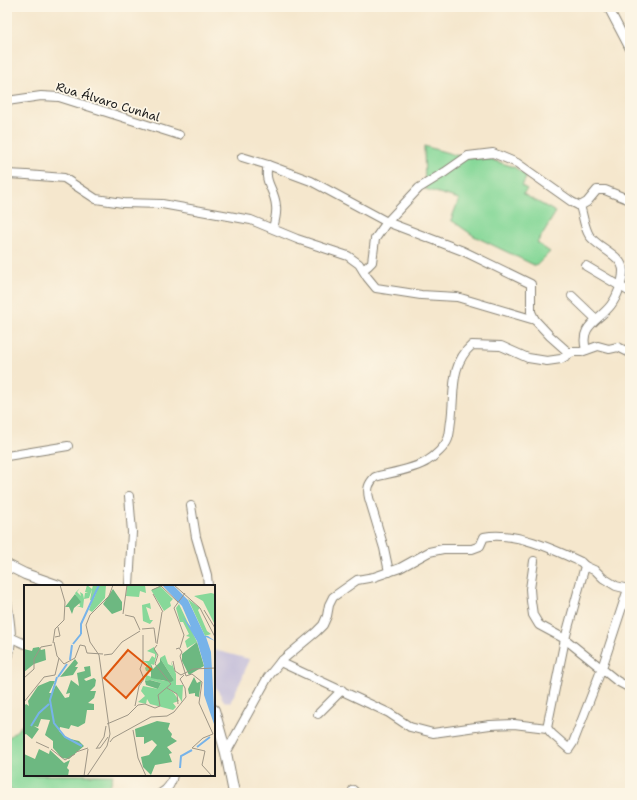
<svg xmlns="http://www.w3.org/2000/svg" width="637" height="800" viewBox="0 0 637 800" font-family="'Shantell Sans',sans-serif">
  <style>
    .industrial { fill: #c6c0da }
    .green { fill: #87d899; stroke: #527a5a }
    .lines { fill: none; stroke-linecap: round; stroke-linejoin: round }
    .minor-casing { stroke: #888274; stroke-width: 10 }
    .tertiary-casing { stroke: #888274; stroke-width: 12 }
    .minor { stroke: #fff; stroke-width: 8 }
    .tertiary { stroke: #fff; stroke-width: 10 }
    .labels { text-anchor: middle; dominant-baseline: central; stroke-width: 3.5; stroke-linejoin: round; paint-order: stroke }
    .street-label { font-size: 12px; fill: #1c1c1c; stroke: #fcf5e5 }
    .inset-river { fill: none; stroke: #77b3e9; stroke-width: 2 }
    .inset-road { fill: none; stroke: #9e9686; stroke-width: 1 }
    .view { fill: #de560d; fill-opacity: 0.15; stroke: #de560d; stroke-width: 2 }
    .inset-edge { fill: none; stroke: #1c1c1c; stroke-width: 2 }
  </style>
  <rect width="100%" height="100%" fill="#fcf5e5"/>
  <filter id="ink" filterUnits="userSpaceOnUse"><feTurbulence type="fractalNoise" baseFrequency=".025" numOctaves="2"/><feDisplacementMap in="SourceGraphic" scale="8" xChannelSelector="R" yChannelSelector="G"/><feConvolveMatrix kernelMatrix="1 2 1 2 8 2 1 2 1" color-interpolation-filters="sRGB"/></filter>
  <filter id="wash" filterUnits="userSpaceOnUse"><feTurbulence type="fractalNoise" baseFrequency=".012" numOctaves="4" result="noise"/><feDisplacementMap in="SourceGraphic" scale="16" xChannelSelector="R" yChannelSelector="G"/><feGaussianBlur stdDeviation="0.9" result="paint"/><feColorMatrix in="noise" values="0 0 0 0 0 0 0 0 0 0 0 0 0 0 0 0 0 1.4 0 .05"/><feComposite in="paint" operator="in"/></filter>
  <g filter="url(#wash)">
    <rect width="100%" height="100%" fill="#f5e7cd"/>
    <path class="industrial" d="M214 650 249 659 243 676 230 703 224 701 214 684Z"/>
    <g class="green">
      <path d="M424 146 459 156 489 159 514 167 527 176 522 186 527 189 523 194 556 212 537 243 550 252 536 266 474 236 451 220 459 199 425 189Z"/>
      <path d="M25 723V775H113L109 790 110 793H19L7 788V739Z"/>
    </g>
  </g>
  <g filter="url(#ink)">
    <g class="lines">
      <defs>
        <g id="minor">
          <path d="M608 7 630 49"/>
          <path d="M7 101 41 96 59 97 179 135"/>
          <path d="M242 157 268 165C263 183 275 189 276 206 277 213 275 221 273 228"/>
          <path d="M268 165 311 181 387 222 463 251 531 284V312L535 320"/>
          <path d="M7 174 27 175 64 178 96 199 123 203 162 204 251 220 297 239 348 256 359 264 367 277 376 288 421 295 457 297 535 320 550 336 568 352H581L598 346 609 349 618 347 630 353"/>
          <path d="M586 266 630 292"/>
          <path d="M363 270 368 266 372 262 375 239 387 222 419 188 445 172 468 156 493 153 517 163 572 202 580 206"/>
          <path d="M572 296 596 319"/>
          <path d="M586 350C579 325 598 322 611 305 617 297 623 282 623 271 623 255 597 248 589 235 584 227 583 214 580 206L587 202 597 190H605L630 200"/>
          <path d="M7 456 68 446"/>
          <path d="M129 496 132 532 129 586"/>
          <path d="M191 506 196 537 207 575 208 586"/>
          <path d="M534 561 530 589 531 601 533 615 539 625 565 639 617 681 630 688"/>
          <path d="M389 572 384 548 369 498C367 489 368 484 375 477 390 473 415 469 427 461 434 457 445 447 448 439 450 434 450 427 451 421 455 394 449 365 472 345L501 346 528 358 547 361 561 359 571 353"/>
          <path d="M7 601C10 625 14 638 7 662"/>
          <path d="M12 638 25 644"/>
          <path d="M280 662 389 713 410 727 433 733 490 725 514 724 547 728 552 734 569 749 573 743 602 668 628 589 616 586 603 578 596 571 585 566"/>
          <path d="M318 714 342 690"/>
          <path d="M226 753 268 677 280 662 316 632 323 625 327 616 329 605 333 597 357 580 374 577 400 568 429 552 443 549H472L480 546 484 537C515 531 553 549 581 562L585 566 565 639 547 728"/>
          <path d="M353 790 356 793"/>
          <path d="M161 793C168 789 172 783 173 775"/>
        </g>
        <g id="tertiary">
          <path d="M7 565 25 574 59 586"/>
          <path d="M214 710 226 753 234 793"/>
        </g>
      </defs>
      <use href="#minor" class="minor-casing"/>
      <use href="#tertiary" class="tertiary-casing"/>
      <use href="#minor" class="minor"/>
      <use href="#tertiary" class="tertiary"/>
    </g>
  </g>
  <g class="labels">
    <g class="street-label">
      <text transform="translate(108 102) rotate(17)">Rua Álvaro Cunhal</text>
    </g>
  </g>
  <g transform="translate(24 585)">
    <rect width="191" height="191" fill="#f5e7cd"/>
    <path d="M63 0 68 4 69 0H74L69 16 75 0H82L81 13 68 27 65 25 68 16 66 15 68 4 65 13 60 14 59 23 53 21H56L55 17 51 8 56 3 53 7 57 11 56 7 59 9 60 14 61 8H64L61 7ZM103 0H121L122 8 116 6 115 12 102 11ZM136 1 149 14 146 17 147 21 140 26 127 5ZM187 8 191 9V40L179 16 170 11ZM164 14 176 23 174 25 183 46 187 49 181 51ZM126 18 127 24 122 22 126 35H129L126 39 119 36 118 20ZM155 19 173 57 163 63 161 56 166 52 162 51 165 49 159 37H156L152 23ZM130 62 133 69 130 80 127 79V87L122 86 121 83 124 79 119 76H125L128 71 131 73V69L123 66ZM141 70 144 79 148 81 147 76 152 89V100H159L158 117 153 109 143 103 150 108 155 116 149 118 152 122 149 125 126 119 123 114 122 119 114 117 121 111 117 106 119 101 134 104 137 98 127 95 121 96 122 90 140 96 150 95 136 73Z" fill="#87d899"/>
    <path d="M89 4 98 17V25L88 29 79 19ZM51 9 57 17 50 23 48 29 45 22H41ZM173 57 180 81 165 90 158 76V69ZM15 62 17 65 21 64 22 75 10 79 0 87V64L8 66 9 63ZM136 73 150 95 147 97 127 93V79L129 84 136 77ZM51 74 54 78 51 82H54L49 90 36 92ZM66 81 67 91 60 94 62 96 70 93 72 95 71 101 66 106H72L70 113 64 118 70 119V125H63L61 138 54 142 47 140 45 144 36 142 35 146 42 153 55 156 60 161 45 174 38 173 29 163V156L21 150 26 135 17 134 14 142 10 141 15 144 8 154 2 149 0 150V121L2 119 5 121 4 116 14 101 26 96H31L25 108H28L32 100 41 113 45 112 46 108 42 109 47 95 55 101 53 88 61 86 60 82ZM170 92 173 98 177 96 175 112 171 111V108L165 109 164 104ZM126 95 137 98 134 104 122 100 121 96ZM133 136 146 138 144 144 148 149 147 152 153 156 143 162 148 168 145 169 148 177 131 180 127 190 119 182 117 172 125 170 133 160 128 155 120 159V152H112L111 144ZM15 164 25 169 26 165 40 178 46 175 43 183 45 185 44 191H0V169L11 174Z" fill="#6db881"/>
    <path d="M138 0H149L164 15 181 51H184L191 56 182 52 187 67 191 142 180 110V80L173 56 158 31 167 42 158 21Z" fill="#77b3e9"/>
    <path class="inset-river" d="M57 49V39L75 0M49 59 57 49M46 75 48 60M33 92 26 115 30 138 41 152 58 161M34 92 43 79M7 141 15 128 25 119M173 162 186 152M156 183 157 171 168 165"/>
    <path class="inset-road" d="M150 0 176 23 191 52M128 5 137 1 154 17M129 9 139 27M150 23 160 50 156 63M150 23 161 8M180 25 191 43M99 29 103 0M101 30 110 32 116 45M118 44 130 43 132 58M31 52 36 51 34 42M30 57 33 71 40 79 51 73 56 60 61 61 63 68 79 69M29 58 31 44 40 35 41 17 36 0M133 59 138 27M152 64 155 63 158 67 156 71 162 91 168 89 178 97 175 118 189 149 179 153 168 163 181 166 178 180 188 191M80 70 88 69 98 57 116 46M149 76 151 86 157 90 169 84 191 83M0 93 10 84V74L17 62 28 60M143 103 153 109 154 119M0 117 20 92 31 90 35 73M111 121 115 101 120 94 116 84 119 76V50M83 139 104 130 114 120 121 119 131 123 136 121 134 110 147 99 131 79 134 70 130 64 133 60M109 145 114 173 122 191M12 157 25 163M86 157 89 153 127 132 143 131 150 127 162 112 161 103 156 94 160 90M73 163H76L84 152M27 164 41 175 51 169M72 164 80 152 82 141M52 167 64 163M60 191 64 164M63 191 83 161 86 149 75 70 66 57 62 40 66 30 85 11 89 0"/>
    <path class="view" d="M104 65 127 84 102 113 80 93Z"/>
    <rect width="191" height="191" class="inset-edge"/>
  </g>
  <rect width="637" height="800" fill="none" stroke="#fcf5e5" stroke-width="24"/>
</svg>
